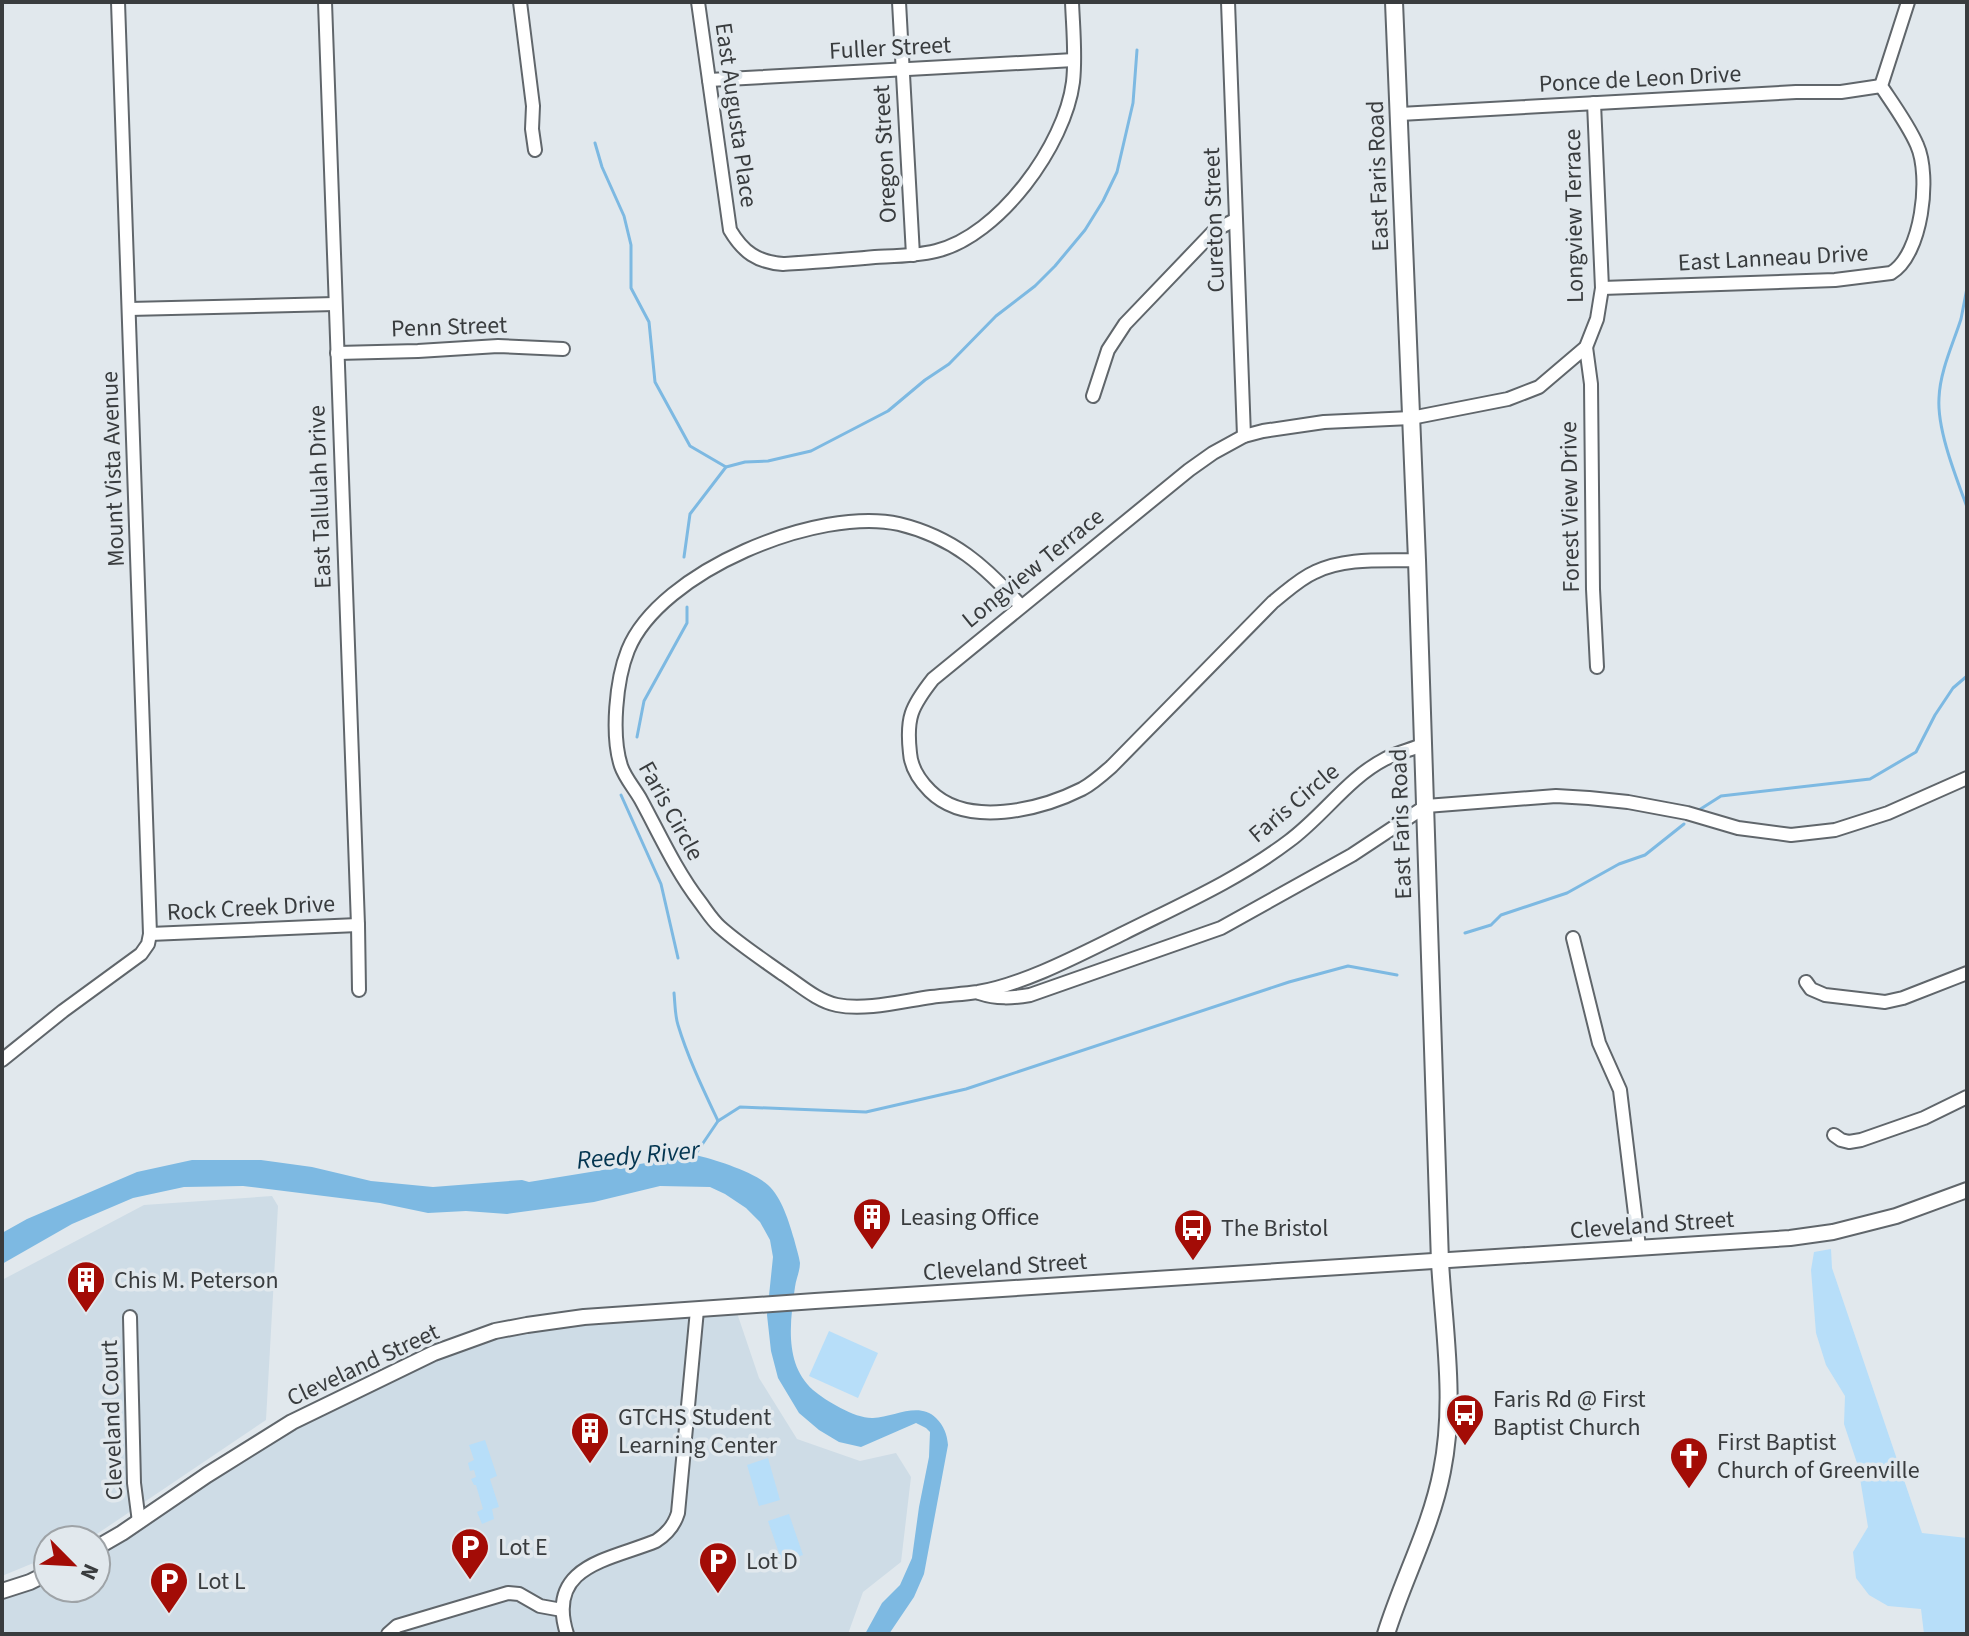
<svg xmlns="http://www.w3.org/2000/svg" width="1969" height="1636" viewBox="0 0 1969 1636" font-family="'Source Sans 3',sans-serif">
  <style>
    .built { fill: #cedce6 }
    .green { fill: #b7def9 }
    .water { fill: #7db9e2 }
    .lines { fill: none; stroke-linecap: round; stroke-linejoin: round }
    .stream { stroke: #7db9e2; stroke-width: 3 }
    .minor-casing { stroke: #60666b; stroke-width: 16 }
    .tertiary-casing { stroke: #60666b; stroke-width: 18 }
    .secondary-casing { stroke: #60666b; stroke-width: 20 }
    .minor { stroke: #fff; stroke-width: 12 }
    .tertiary { stroke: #fff; stroke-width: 14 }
    .secondary { stroke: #fff; stroke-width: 16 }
    .labels { text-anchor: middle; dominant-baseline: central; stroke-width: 7; stroke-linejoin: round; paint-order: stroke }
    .street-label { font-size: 24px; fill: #393c3e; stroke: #e1e8ed }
    .poi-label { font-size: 24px; fill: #393c3e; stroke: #e1e8ed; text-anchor: start }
    .water-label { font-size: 26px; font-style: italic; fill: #033550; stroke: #e1e8ed }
  </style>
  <rect width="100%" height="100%" fill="#e1e8ed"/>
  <g class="built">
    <path d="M272 1196 278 1206 266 1420 88 1540H48V1557L2 1576V1280L144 1205Z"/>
    <path d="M735 1307 759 1378 797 1439 860 1461 896 1453 911 1477 901 1562 863 1592 848 1634H2V1591L48 1573V1588H96V1548L255 1444 495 1331Z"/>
  </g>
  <g class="green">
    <path d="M1831 1249 1832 1268 1922 1533 1967 1538V1634H1924L1921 1609 1888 1606 1869 1595 1856 1578 1853 1552 1868 1527 1858 1466 1844 1424 1845 1396 1826 1365 1816 1333 1811 1270 1814 1252Z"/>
    <path d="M829 1331 878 1353 858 1398 809 1376Z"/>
    <path d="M485 1440 497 1476 490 1479 499 1507 492 1509 494 1519 482 1524 477 1512 483 1509 476 1485H474L471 1479 476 1477 474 1470 470 1471 468 1463 474 1460 469 1445Z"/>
    <path d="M768 1458 780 1500 759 1506 747 1465Z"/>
    <path d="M789 1514 803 1555 782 1562 768 1521Z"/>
  </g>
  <path class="water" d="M695 1155C714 1159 754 1172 768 1185 782 1198 789 1222 794 1239 796 1247 799 1256 800 1263 800 1271 796 1279 795 1287 790 1322 784 1364 813 1390 826 1401 856 1419 873 1418 894 1417 919 1401 936 1418 944 1426 947 1434 948 1445L924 1574 914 1597 889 1634H865L882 1603 900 1585 912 1558 919 1507 929 1457 930 1432 926 1428 916 1423 861 1447 839 1442 819 1430 799 1413 778 1378 771 1351 767 1315 773 1257 770 1240 760 1222 746 1208 725 1194 710 1187 660 1186 594 1202 507 1214 466 1211 428 1213 380 1203 243 1186 184 1187 133 1198 72 1224 2 1264V1233L27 1219 137 1172 192 1160H261L312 1167 371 1181 433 1187 522 1180 529 1182Z"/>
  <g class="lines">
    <g class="stream">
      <path d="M595 143 602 167 624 216 631 245V288L649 322 655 382 690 446 726 467"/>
      <path d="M1967 288C1965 298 1963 309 1961 319 1953 344 1940 371 1939 398 1937 430 1956 477 1967 507"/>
      <path d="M684 557 690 514 726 467 745 462 768 461 811 451 888 411 925 380 949 364 996 316 1035 286 1055 266 1085 230 1103 201 1117 172 1133 103 1137 50"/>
      <path d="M637 737 644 701 687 623V607"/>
      <path d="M621 795 661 884 678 958"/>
      <path d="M1699 810 1721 796 1870 779 1916 752 1935 715 1953 688 1967 676"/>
      <path d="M1465 933 1491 925 1501 915 1567 893 1619 864 1645 855 1684 824"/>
      <path d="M674 993C675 1003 675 1016 678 1025 688 1058 703 1089 718 1121"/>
      <path d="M695 1155 718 1121 740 1107 866 1112 966 1089 1289 982 1348 966 1397 975"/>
    </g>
    <defs>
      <g id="minor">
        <path d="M325 2 358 925 359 990"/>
        <path d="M520 2 533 106 532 129 535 150"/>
        <path d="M698 2 730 230C743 252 757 262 783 264 813 262 844 260 875 257 895 256 916 256 936 251 999 236 1065 145 1073 82 1076 56 1073 28 1072 2"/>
        <path d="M899 2 913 255"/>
        <path d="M1228 2 1244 436"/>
        <path d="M709 80 1074 60"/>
        <path d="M1400 114 1796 92H1841L1881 86"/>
        <path d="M1602 288 1835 280 1891 273C1922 255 1931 176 1917 145 1909 126 1893 104 1881 86L1908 2"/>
        <path d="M129 309 335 304"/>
        <path d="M1586 347 1591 384 1593 589 1597 667"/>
        <path d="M337 353 418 351 498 346 563 349"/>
        <path d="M1093 396 1108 350 1125 324 1215 230 1235 220"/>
        <path d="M1417 560C1384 561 1346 557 1315 572 1299 579 1286 592 1273 602L1112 766C1103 774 1093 783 1082 789 1040 810 967 828 930 791 920 781 911 767 910 753 906 718 911 707 933 679L1189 470 1213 453 1244 436 1263 431 1324 422 1411 418 1508 399 1539 387 1586 347 1597 319 1602 288 1594 103"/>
        <path d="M1021 606C985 566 953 537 899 524 819 506 660 571 628 650 616 680 611 735 621 766 625 778 635 789 641 800 660 835 676 871 700 902 706 910 712 920 720 927 739 944 762 959 783 974 800 985 817 1001 837 1005 865 1011 903 1001 931 997 947 995 963 994 978 992 1025 984 1081 954 1124 933 1180 905 1239 879 1289 841 1323 816 1348 778 1385 759 1396 753 1410 750 1422 745"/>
        <path d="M150 934 358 925"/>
        <path d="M1573 938 1599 1043 1620 1090 1639 1247"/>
        <path d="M1806 982 1811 989 1825 995 1885 1002 1903 998 1967 973"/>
        <path d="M979 993C997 999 1012 998 1030 995L1221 928 1352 855 1426 806 1556 796 1589 798 1628 802 1687 813 1738 828 1791 835 1835 830 1888 813 1967 778"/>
        <path d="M2 1060 63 1011 141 954 148 944 150 934 118 2"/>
        <path d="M1834 1135 1841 1140 1849 1142 1861 1140 1924 1118 1967 1097"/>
        <path d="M130 1317 134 1483 139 1522"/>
        <path d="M388 1634 397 1626 508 1593 519 1594 540 1606 562 1610"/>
        <path d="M567 1634C545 1565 610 1560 656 1541 667 1534 674 1526 678 1513L697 1310"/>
      </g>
      <g id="tertiary">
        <path d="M96 1548 122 1533 207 1475 292 1422 434 1353 495 1331 527 1325 584 1317 815 1301 1790 1238 1833 1232 1896 1216 1967 1190"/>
        <path d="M2 1591 30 1582 48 1573"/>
      </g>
      <path id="secondary" d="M1386 1634C1403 1579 1431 1528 1442 1471 1456 1402 1444 1331 1440 1262L1417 560 1394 2"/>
    </defs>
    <use href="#minor" class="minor-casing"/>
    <use href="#tertiary" class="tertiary-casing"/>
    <use href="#secondary" class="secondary-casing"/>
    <use href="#minor" class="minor"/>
    <use href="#tertiary" class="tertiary"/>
    <use href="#secondary" class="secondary"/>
  </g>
  <defs>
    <symbol id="building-pin" viewBox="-11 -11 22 30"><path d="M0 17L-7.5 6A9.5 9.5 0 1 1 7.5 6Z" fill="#a30c06" stroke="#e1e8ed"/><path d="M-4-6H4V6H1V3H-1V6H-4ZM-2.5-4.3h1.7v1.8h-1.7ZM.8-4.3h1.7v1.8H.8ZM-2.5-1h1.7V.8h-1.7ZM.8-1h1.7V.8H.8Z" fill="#fff"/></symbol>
    <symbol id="bus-pin" viewBox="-11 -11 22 30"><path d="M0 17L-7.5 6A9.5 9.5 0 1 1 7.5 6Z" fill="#a30c06" stroke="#e1e8ed"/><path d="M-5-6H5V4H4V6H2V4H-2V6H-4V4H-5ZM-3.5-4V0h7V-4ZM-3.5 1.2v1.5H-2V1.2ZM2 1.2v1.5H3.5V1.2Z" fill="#fff"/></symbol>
    <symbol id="church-pin" viewBox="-11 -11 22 30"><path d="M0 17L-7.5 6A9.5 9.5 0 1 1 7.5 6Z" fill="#a30c06" stroke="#e1e8ed"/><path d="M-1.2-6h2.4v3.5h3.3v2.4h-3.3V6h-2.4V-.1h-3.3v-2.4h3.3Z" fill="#fff"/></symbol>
    <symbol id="parking-pin" viewBox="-11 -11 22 30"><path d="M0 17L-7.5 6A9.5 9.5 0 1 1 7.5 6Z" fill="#a30c06" stroke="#e1e8ed"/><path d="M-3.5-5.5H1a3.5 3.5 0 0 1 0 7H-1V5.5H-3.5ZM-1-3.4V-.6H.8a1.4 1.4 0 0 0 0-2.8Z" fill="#fff"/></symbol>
  </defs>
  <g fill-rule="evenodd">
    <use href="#building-pin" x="850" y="1195" width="44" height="60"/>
    <use href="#bus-pin" x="1171" y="1206" width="44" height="60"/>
    <use href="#building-pin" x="64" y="1258" width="44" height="60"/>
    <use href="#bus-pin" x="1443" y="1391" width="44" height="60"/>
    <use href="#building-pin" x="568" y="1409" width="44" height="60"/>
    <use href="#church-pin" x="1667" y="1434" width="44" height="60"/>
    <use href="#parking-pin" x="448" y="1525" width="44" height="60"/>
    <use href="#parking-pin" x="696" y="1539" width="44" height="60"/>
    <use href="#parking-pin" x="147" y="1559" width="44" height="60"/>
  </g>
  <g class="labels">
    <g class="street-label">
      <text transform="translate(890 48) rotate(-3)">Fuller Street</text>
      <text transform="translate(1640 79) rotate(-3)">Ponce de Leon Drive</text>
      <text transform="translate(736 115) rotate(82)">East Augusta Place</text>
      <text transform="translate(885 154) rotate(-93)">Oregon Street</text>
      <text transform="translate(1378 176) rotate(-92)">East Faris Road</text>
      <text transform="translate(1574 216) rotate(-91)">Longview Terrace</text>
      <text transform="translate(1214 220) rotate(-92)">Cureton Street</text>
      <text transform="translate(1773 258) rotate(-3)">East Lanneau Drive</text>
      <text transform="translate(449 327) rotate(-2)">Penn Street</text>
      <text transform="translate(113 469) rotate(-92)">Mount Vista Avenue</text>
      <text transform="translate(320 497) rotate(-92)">East Tallulah Drive</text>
      <text transform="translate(1570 507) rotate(-91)">Forest View Drive</text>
      <text transform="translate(1033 568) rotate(-39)">Longview Terrace</text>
      <text transform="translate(1294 803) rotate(-40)">Faris Circle</text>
      <text transform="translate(671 811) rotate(61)">Faris Circle</text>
      <text transform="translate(1401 824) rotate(-92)">East Faris Road</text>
      <text transform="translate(251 908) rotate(-3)">Rock Creek Drive</text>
      <text transform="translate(1652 1225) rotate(-4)">Cleveland Street</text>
      <text transform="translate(1005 1267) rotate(-4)">Cleveland Street</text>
      <text transform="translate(363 1365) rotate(-25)">Cleveland Street</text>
      <text transform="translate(112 1420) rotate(-92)">Cleveland Court</text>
    </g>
    <g class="poi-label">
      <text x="900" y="1217">Leasing Office</text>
      <text x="1221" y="1228">The Bristol</text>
      <text x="114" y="1280">Chis M. Peterson</text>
      <text x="1493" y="1399">Faris Rd @ First<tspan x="1493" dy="28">Baptist Church</tspan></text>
      <text x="618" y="1417">GTCHS Student<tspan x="618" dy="28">Learning Center</tspan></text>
      <text x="1717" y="1442">First Baptist<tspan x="1717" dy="28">Church of Greenville</tspan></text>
      <text x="498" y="1547">Lot E</text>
      <text x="746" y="1561">Lot D</text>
      <text x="197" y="1581">Lot L</text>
    </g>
    <g class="water-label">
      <text transform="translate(638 1155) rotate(-5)">Reedy River</text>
    </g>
  </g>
  <rect width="1969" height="1636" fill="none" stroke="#393c3e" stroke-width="8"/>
  <g transform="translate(72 1564) rotate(114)"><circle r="38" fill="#e1e8ed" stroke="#9ea3a7" stroke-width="2"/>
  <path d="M0-6L14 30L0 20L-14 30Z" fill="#a30c06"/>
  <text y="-12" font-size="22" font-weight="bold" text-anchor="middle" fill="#393c3e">N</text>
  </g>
</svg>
